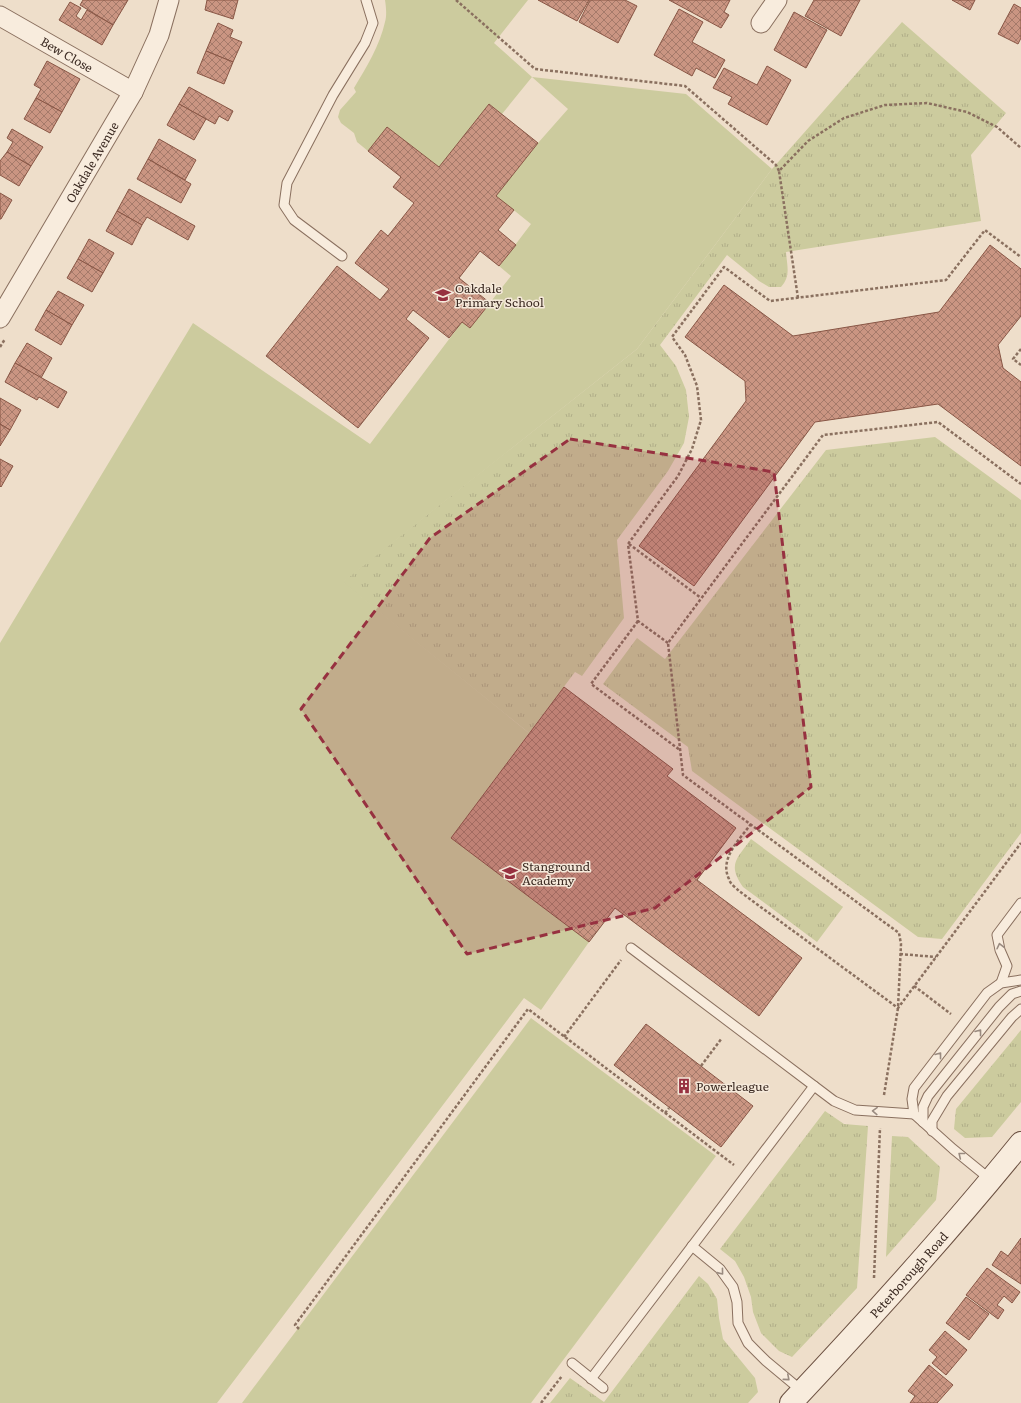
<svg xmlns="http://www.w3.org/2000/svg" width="1021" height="1403" viewBox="0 0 1021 1403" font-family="Literata,serif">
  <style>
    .grass { fill: url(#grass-tufts) }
    .park { fill: #cccb9e }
    .building { fill: url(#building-cross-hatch); stroke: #885645 }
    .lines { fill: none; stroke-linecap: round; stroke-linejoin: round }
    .service-casing { stroke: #8a705f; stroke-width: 11 }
    .minor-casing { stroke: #8a705f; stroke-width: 21 }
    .secondary-casing { stroke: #6c5142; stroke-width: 24 }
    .path { stroke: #8a705f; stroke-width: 2.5; stroke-dasharray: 3 2; stroke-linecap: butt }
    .service { stroke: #f8ecdd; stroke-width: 9 }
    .minor { stroke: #f8ecdd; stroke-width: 19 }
    .secondary { stroke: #f8ecdd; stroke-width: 22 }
    .oneway { stroke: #9a8b80 }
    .marked { fill: #973140; fill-opacity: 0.2; stroke: #973140; stroke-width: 3; stroke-dasharray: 8 5; stroke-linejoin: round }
    .labels { text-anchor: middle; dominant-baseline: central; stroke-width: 3; stroke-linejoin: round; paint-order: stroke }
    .street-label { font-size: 12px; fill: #3b2a22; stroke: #f5e9da }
    .poi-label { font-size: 12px; fill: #3b2a22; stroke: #f5e9da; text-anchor: start }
  </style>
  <defs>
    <pattern id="grass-tufts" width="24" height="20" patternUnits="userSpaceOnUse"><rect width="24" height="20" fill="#cccb9e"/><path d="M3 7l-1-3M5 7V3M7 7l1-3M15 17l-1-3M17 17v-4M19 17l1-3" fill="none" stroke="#b0ae88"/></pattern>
    <pattern id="building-cross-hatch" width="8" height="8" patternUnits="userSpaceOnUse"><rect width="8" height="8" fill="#ca9582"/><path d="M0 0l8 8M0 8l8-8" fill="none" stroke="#a57a6a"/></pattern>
  </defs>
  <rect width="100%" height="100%" fill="#eedeca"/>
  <g class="grass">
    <path d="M902 22 1006 113 971 155 981 221 786 252C787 266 791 276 781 287H769L759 281 727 255 660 345 676 366 686 390 689 417 684 443 668 471 617 540 624 618 582 676 575 672 529 733 342 582 637 349 772 169Z"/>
    <path d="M935 437 1021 500V833L942 939 918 937 692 771 688 747 603 684 637 638 665 659 826 450Z"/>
    <path d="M751 839 843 907 817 942 743 887C727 864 737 859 751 839Z"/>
    <path d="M1021 1030V1102L992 1137 965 1138 954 1129 956 1109Z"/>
    <path d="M825 1111 844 1124 868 1126 857 1288 792 1357 779 1351 761 1333 753 1312 751 1297 744 1277 735 1261 720 1249Z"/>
    <path d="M892 1136 908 1137 940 1167 936 1200 886 1257Z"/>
    <path d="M699 1276 708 1284 717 1299 719 1318 723 1339 755 1378 758 1392 748 1403H550L570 1378 604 1402Z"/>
  </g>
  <g class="park">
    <path d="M385 0H528L494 43 532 77 686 94 772 169 637 349 343 582 529 733 451 838 589 942 541 1010 524 998 217 1403H0V643L193 323 370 444 462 322 470 328 511 276 499 266 531 224 496 196 538 143 568 109 532 77 502 114 489 104 439 167 387 127 368 151 357 142 354 133 341 123 338 117 340 110 356 92 354 88C366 68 380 45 385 22 387 15 386 7 385 0Z"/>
    <path d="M531 1018 716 1156 531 1403H242Z"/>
  </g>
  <g class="building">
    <path d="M83 0H128L113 25 80 5Z"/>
    <path d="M207 0H238L233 19 205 10Z"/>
    <path d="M538 0H589L577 21Z"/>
    <path d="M590 0H625L637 6 618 43 579 22Z"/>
    <path d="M669 0H730L724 12 729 15 721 28Z"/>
    <path d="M814 0H860L841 36 805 16Z"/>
    <path d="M952 0H975L970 10Z"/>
    <path d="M70 2 81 8 76 16 81 20 87 10 113 25 102 45 59 20Z"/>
    <path d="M1014 4 1021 8V38L1018 44 998 34Z"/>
    <path d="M679 9 703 22 692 42 725 60 715 78 696 68 692 76 654 55Z"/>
    <path d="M794 12 827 30 806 68 774 50Z"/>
    <path d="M218 23 233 30 230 37 242 42 233 62 206 51Z"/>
    <path d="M206 51 233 62 224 84 197 73Z"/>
    <path d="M47 61 80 79 62 112 36 98 41 89 34 85Z"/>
    <path d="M767 66 791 80 767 125 728 104 732 97 713 88 724 68 757 85Z"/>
    <path d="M189 87 233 111 228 121 219 116 215 124 179 104Z"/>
    <path d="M36 98 62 112 50 133 24 119Z"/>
    <path d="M179 104 206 119 194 140 167 125Z"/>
    <path d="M489 104 538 143 496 196 514 210 498 230 516 245 499 266 480 251 459 278 490 303 470 328 462 322 449 338 413 310 406 319 429 338 358 428 266 356 337 266 380 300 389 289 355 263 381 230 388 236 414 203 393 187 401 177 368 151 387 127 439 167Z"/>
    <path d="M12 129 43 147 31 166 7 152 13 142 7 138Z"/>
    <path d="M159 139 196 160 185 180 148 159Z"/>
    <path d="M7 152 31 166 19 186 0 175V161Z"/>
    <path d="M148 159 191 184 181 203 137 179Z"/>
    <path d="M129 189 195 226 188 240 147 217 142 225 117 211Z"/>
    <path d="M0 193 12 200 1 219H0Z"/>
    <path d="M117 211 142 225 132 245 106 231Z"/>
    <path d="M89 239 114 253 103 273 78 259Z"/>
    <path d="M990 245 1021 269V316L998 345 1003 368 1021 382V466L938 404 815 422 694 586 639 546 746 401 745 381 685 337 724 285 793 336 939 312Z"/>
    <path d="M78 259 103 273 92 292 67 278Z"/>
    <path d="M58 291 84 305 72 325 46 310Z"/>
    <path d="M46 310 72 325 61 345 35 330Z"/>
    <path d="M27 343 52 358 41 378 15 363Z"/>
    <path d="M15 363 67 392 58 408 39 397 37 400 5 382Z"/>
    <path d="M0 398 21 410 10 430 0 424Z"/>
    <path d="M0 424 10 430 0 446Z"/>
    <path d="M0 459 13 466 1 487 0 486Z"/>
    <path d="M564 687 673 769 667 776 736 828 697 880 802 958 759 1016 615 908 589 942 451 838Z"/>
    <path d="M646 1024 753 1106 721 1147 614 1065Z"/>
    <path d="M1021 1238V1284L992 1265 1001 1251 1008 1256Z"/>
    <path d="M987 1268 1020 1292 1012 1303 1004 1296 997 1305 1004 1310 998 1319 966 1295Z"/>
    <path d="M966 1297 989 1314 969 1340 946 1323Z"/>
    <path d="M945 1331 967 1350 946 1375 932 1363 937 1357 929 1350Z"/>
    <path d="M929 1365 953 1385 937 1403H910L915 1396 908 1391Z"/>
  </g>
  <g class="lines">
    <defs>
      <g id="service">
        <path d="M342 256 294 220 284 205 287 183 333 95 365 43 373 23 366 0"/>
        <path d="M631 948 834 1101 855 1110 914 1114"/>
        <path d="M1001 983 1007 966 1000 950 997 935 1021 903"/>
        <path d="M923 1122V1107L928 1096 999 1007 1012 994 1021 991"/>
        <path d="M932 1131V1121L947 1096 1012 1017 1021 1009"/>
        <path d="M991 1180 953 1149 914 1114 912 1099 914 1088 987 993 1001 983 1021 980"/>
        <path d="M692 1246 720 1269 733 1287 737 1302 738 1323 748 1343 766 1361 802 1391"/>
        <path d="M572 1363 603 1388"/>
        <path d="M591 1379 814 1086"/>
      </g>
      <g id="minor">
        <path id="s1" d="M0 16 133 92"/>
        <path d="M761 23 777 0"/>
        <path id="s2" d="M0 318 133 92 159 35 169 0"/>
      </g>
      <g id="secondary">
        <path id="s3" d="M791 1403C870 1319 948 1233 1021 1143"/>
      </g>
    </defs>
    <use href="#service" class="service-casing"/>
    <use href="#minor" class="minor-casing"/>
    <use href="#secondary" class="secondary-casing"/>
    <g class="path">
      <path d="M456 0 535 69 685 86 776 165 779 171"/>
      <path d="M798 298 779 171 808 141 844 118 885 105 927 103 967 112 997 127 1021 148"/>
      <path d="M0 347 5 339"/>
      <path d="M1021 349 1013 359 1021 365"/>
      <path d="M629 544 701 598"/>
      <path d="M638 621 591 684 680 750"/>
      <path d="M668 643 638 621 628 544 678 476 692 449 701 420 697 386 685 355 672 337 724 267 770 301 946 280 985 230 1021 257"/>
      <path d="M751 824C739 840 719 859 729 879 730 884 736 888 739 891L898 1008 1021 843"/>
      <path d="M900 954 936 957"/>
      <path d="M914 986 951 1014"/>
      <path d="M564 1037 621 960"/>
      <path d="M701 1066 722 1038"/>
      <path d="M884 1095 898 1008 901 944 899 933 683 775 668 643 823 435 938 422 1021 484"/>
      <path d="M665 1113 669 1108"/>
      <path d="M874 1278 880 1128"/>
      <path d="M299 1329 295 1325 528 1009 734 1165"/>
      <path d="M541 1403 562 1376"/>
    </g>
    <use href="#service" class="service"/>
    <use href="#minor" class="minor"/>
    <use href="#secondary" class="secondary"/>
  </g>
  <defs><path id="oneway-chevron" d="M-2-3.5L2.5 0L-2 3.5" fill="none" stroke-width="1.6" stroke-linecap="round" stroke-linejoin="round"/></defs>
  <g class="oneway">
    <use href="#oneway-chevron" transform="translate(1000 946) rotate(-103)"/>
    <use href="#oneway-chevron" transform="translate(979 1032) rotate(-52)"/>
    <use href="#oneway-chevron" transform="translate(939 1055) rotate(-52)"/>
    <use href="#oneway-chevron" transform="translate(875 1111) rotate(-178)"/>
    <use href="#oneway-chevron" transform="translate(961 1155) rotate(-141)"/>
    <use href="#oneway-chevron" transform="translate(721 1272) rotate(51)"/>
    <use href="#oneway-chevron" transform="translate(787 1378) rotate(41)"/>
  </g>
  <path class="marked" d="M570 439 774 472 811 787 655 908 467 954 301 709 430 538Z"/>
  <defs>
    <symbol id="school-bare" viewBox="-9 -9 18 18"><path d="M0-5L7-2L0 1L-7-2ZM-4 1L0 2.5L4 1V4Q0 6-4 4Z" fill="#973140" stroke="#f5e9da" stroke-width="2.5" paint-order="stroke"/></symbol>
    <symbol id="building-bare" viewBox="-9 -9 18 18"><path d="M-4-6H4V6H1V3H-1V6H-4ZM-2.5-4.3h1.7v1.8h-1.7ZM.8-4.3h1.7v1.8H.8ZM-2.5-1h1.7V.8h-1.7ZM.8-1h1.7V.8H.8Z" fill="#973140" stroke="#f5e9da" stroke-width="2.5" paint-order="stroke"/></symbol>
  </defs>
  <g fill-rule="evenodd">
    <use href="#school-bare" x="432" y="284" width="22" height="22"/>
    <use href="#school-bare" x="499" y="862" width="22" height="22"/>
    <use href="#building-bare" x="673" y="1075" width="22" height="22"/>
  </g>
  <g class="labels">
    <g class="street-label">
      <text stroke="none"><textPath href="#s1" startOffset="77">Bew Close</textPath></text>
      <text stroke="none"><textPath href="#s2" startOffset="181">Oakdale Avenue</textPath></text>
      <text stroke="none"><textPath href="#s3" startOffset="174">Peterborough Road</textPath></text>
    </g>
    <g class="poi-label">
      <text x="455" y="288">Oakdale<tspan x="455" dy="14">Primary School</tspan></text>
      <text x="522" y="866">Stanground<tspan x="522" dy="14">Academy</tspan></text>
      <text x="696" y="1086">Powerleague</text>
    </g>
  </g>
</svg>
